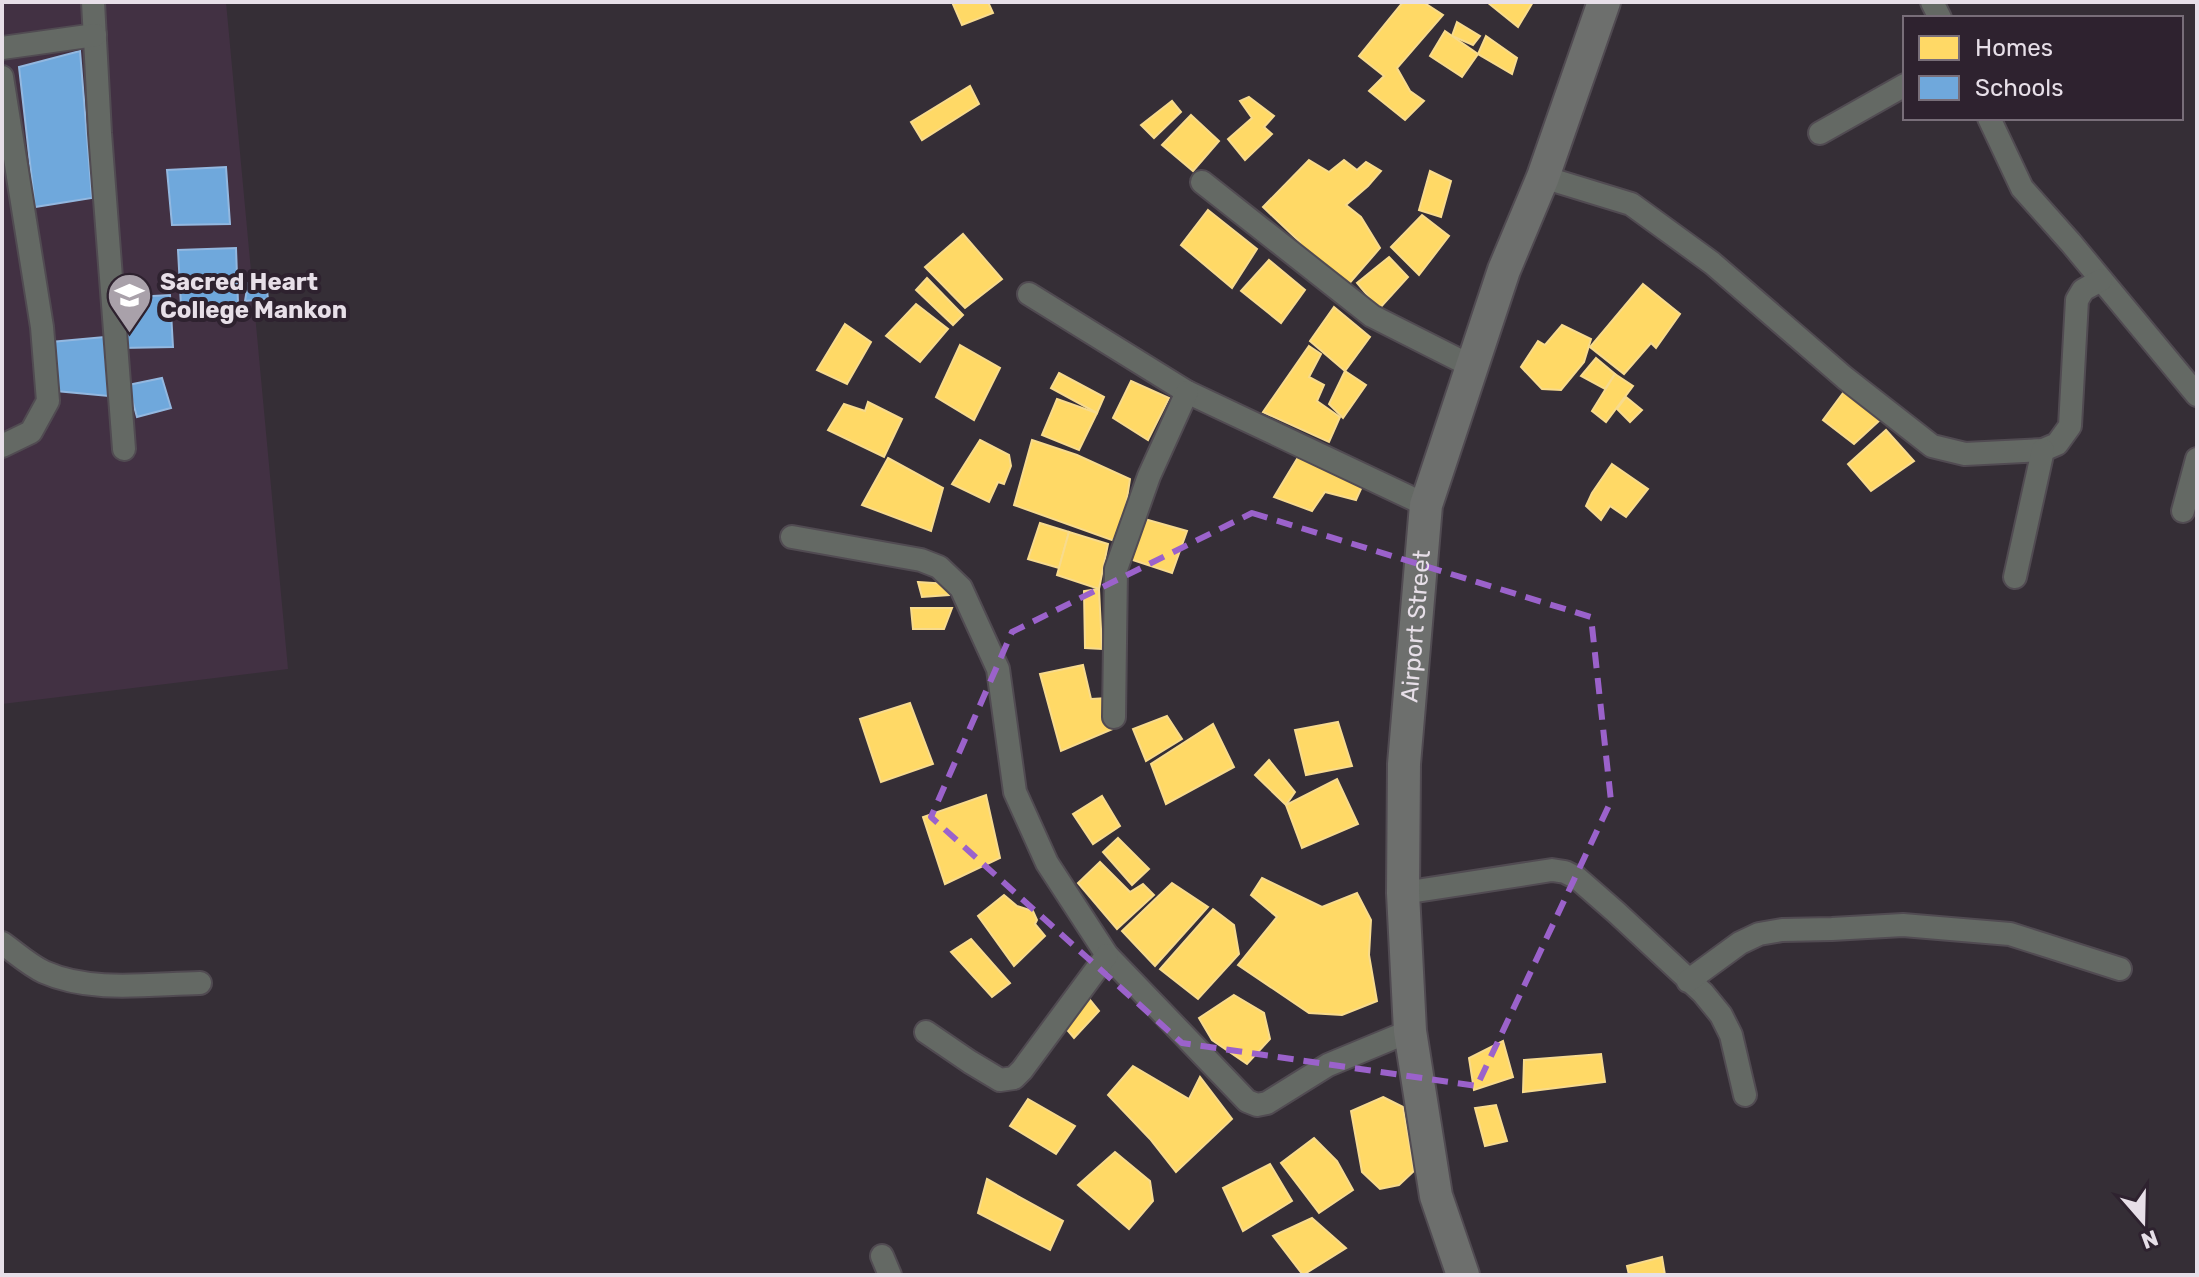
<svg xmlns="http://www.w3.org/2000/svg" width="2199" height="1277" viewBox="0 0 2199 1277" font-family="Rubik,sans-serif">
  <style>
    .built { fill: #423143 }
    .homes { fill: #ffd966; stroke: #f8db8d; stroke-width: 2 }
    .schools { fill: #6fa8dc; stroke: #93b8e0; stroke-width: 2 }
    .lines { fill: none; stroke-linecap: round; stroke-linejoin: round }
    .minor-casing { stroke: #514b52; stroke-width: 26 }
    .highway-casing { stroke: #514b52; stroke-width: 36 }
    .minor { stroke: #646964; stroke-width: 22 }
    .highway { stroke: #6d6f6d; stroke-width: 32 }
    .marked { fill: none; stroke: #9b62cb; stroke-width: 6; stroke-dasharray: 16 10; stroke-linejoin: round }
    .labels { text-anchor: middle; dominant-baseline: central; stroke-width: 8; stroke-linejoin: round; paint-order: stroke }
    .poi-label { font-size: 24px; font-weight: bold; fill: #e7dfe8; stroke: #2e222f; text-anchor: start }
    .street-label { font-size: 24px; fill: #e7dfe8; stroke: #2e222f }
  </style>
  <rect width="100%" height="100%" fill="#352e36"/>
  <path class="built" d="M2 2H226L288 669 2 704Z"/>
  <g class="homes">
    <path d="M952 2H988L993 13 962 25Z"/>
    <path d="M1403 2H1423L1443 15 1397 68 1410 91 1424 101 1405 120 1369 91 1384 76 1359 56Z"/>
    <path d="M1487 2H1533L1518 27Z"/>
    <path d="M1457 22 1480 36 1473 45 1452 36Z"/>
    <path d="M1445 31 1478 54 1462 77 1430 56Z"/>
    <path d="M1486 36 1517 58 1512 74 1478 54Z"/>
    <path d="M970 86 979 104 922 140 911 122Z"/>
    <path d="M1249 97 1274 116 1264 127 1272 134 1245 160 1228 139 1252 118 1240 101Z"/>
    <path d="M1172 101 1181 112 1154 138 1141 125Z"/>
    <path d="M1191 115 1219 141 1193 171 1162 145Z"/>
    <path d="M1309 160 1329 172 1344 160 1357 170 1366 162 1381 171 1368 186 1346 205 1361 217 1380 248 1348 285 1301 249 1300 242 1263 207Z"/>
    <path d="M1430 171 1451 181 1441 217 1419 210Z"/>
    <path d="M1208 210 1257 249 1232 288 1181 245Z"/>
    <path d="M1422 215 1449 236 1419 275 1391 247Z"/>
    <path d="M963 234 1002 279 965 308 925 267Z"/>
    <path d="M1389 257 1408 277 1379 309 1357 283Z"/>
    <path d="M1269 260 1305 290 1281 323 1241 291Z"/>
    <path d="M927 278 963 315 953 325 916 290Z"/>
    <path d="M1643 284 1680 314 1656 348 1651 343 1624 374 1590 347Z"/>
    <path d="M916 304 948 329 920 362 886 336Z"/>
    <path d="M1334 307 1370 337 1345 371 1310 341Z"/>
    <path d="M845 324 871 342 847 384 817 370Z"/>
    <path d="M1562 325 1591 339 1584 362 1561 390 1542 389 1521 367 1538 341 1545 345Z"/>
    <path d="M960 345 1000 368 974 420 936 397Z"/>
    <path d="M1309 346 1321 354 1309 377 1324 385 1317 401 1340 417 1329 442 1263 412Z"/>
    <path d="M1596 358 1615 374 1605 389 1581 376Z"/>
    <path d="M1345 371 1366 385 1343 418 1329 404Z"/>
    <path d="M1059 373 1104 397 1097 413 1051 388Z"/>
    <path d="M1615 374 1633 386 1606 422 1592 411Z"/>
    <path d="M1131 381 1169 398 1148 440 1113 418Z"/>
    <path d="M1846 389 1880 420 1854 444 1823 420Z"/>
    <path d="M1626 397 1642 410 1630 422 1617 409Z"/>
    <path d="M1057 399 1097 413 1079 450 1042 435Z"/>
    <path d="M868 402 902 419 884 457 828 430 844 404 865 411Z"/>
    <path d="M1886 430 1914 461 1871 491 1848 464Z"/>
    <path d="M980 440 1009 455 1011 466 1004 484 998 482 989 502 952 484Z"/>
    <path d="M1032 440 1077 455 1130 479 1120 543 1014 505Z"/>
    <path d="M1300 454 1364 482 1356 500 1325 492 1312 511 1274 497Z"/>
    <path d="M888 458 943 488 931 531 862 505Z"/>
    <path d="M1612 464 1648 489 1626 517 1610 506 1601 520 1586 506 1592 493Z"/>
    <path d="M1141 518 1187 531 1172 573 1127 558Z"/>
    <path d="M1040 523 1069 532 1059 568 1028 559Z"/>
    <path d="M1069 532 1108 544 1099 589 1057 575Z"/>
    <path d="M918 582 948 584 949 595 922 597Z"/>
    <path d="M1099 589 1102 649 1085 648 1084 591Z"/>
    <path d="M911 608H952L944 629H913Z"/>
    <path d="M1083 665 1091 699 1108 698 1113 729 1061 751 1040 674Z"/>
    <path d="M910 703 933 764 881 782 860 719Z"/>
    <path d="M1167 716 1182 739 1146 761 1133 729Z"/>
    <path d="M1338 722 1352 766 1306 775 1295 730Z"/>
    <path d="M1213 724 1234 767 1166 804 1151 764Z"/>
    <path d="M1269 760 1295 792 1286 805 1255 775Z"/>
    <path d="M1337 779 1358 824 1302 848 1286 805Z"/>
    <path d="M986 795 1000 858 945 884 923 817Z"/>
    <path d="M1102 796 1120 826 1093 844 1073 814Z"/>
    <path d="M1118 838 1149 869 1132 885 1103 852Z"/>
    <path d="M1100 862 1130 892 1143 884 1154 895 1117 929 1078 883Z"/>
    <path d="M1262 878 1322 907 1357 893 1371 920 1369 955 1377 1001 1342 1015 1309 1013 1238 965 1277 917 1251 895Z"/>
    <path d="M1172 883 1208 907 1155 966 1122 931Z"/>
    <path d="M1004 895 1017 906 1033 911 1037 920 1035 924 1045 936 1014 966 978 916Z"/>
    <path d="M1213 909 1234 925 1239 954 1198 999 1160 969Z"/>
    <path d="M971 939 1010 983 992 997 951 952Z"/>
    <path d="M1086 995 1099 1011 1074 1038 1063 1025Z"/>
    <path d="M1234 995 1264 1013 1270 1039 1247 1064 1212 1040 1199 1018Z"/>
    <path d="M1503 1041 1513 1077 1474 1090 1469 1058Z"/>
    <path d="M1601 1054 1605 1082 1523 1092 1524 1060Z"/>
    <path d="M1133 1066 1189 1099 1200 1077 1232 1119 1176 1172 1150 1139 1108 1095Z"/>
    <path d="M1383 1097 1403 1107 1414 1171 1399 1185 1380 1189 1362 1172 1351 1111Z"/>
    <path d="M1028 1099 1075 1126 1056 1154 1010 1126Z"/>
    <path d="M1496 1105 1507 1141 1485 1146 1475 1108Z"/>
    <path d="M1314 1138 1337 1161 1353 1190 1319 1213 1281 1163Z"/>
    <path d="M1115 1152 1150 1181 1153 1201 1129 1229 1078 1185Z"/>
    <path d="M1270 1164 1292 1201 1243 1231 1223 1188Z"/>
    <path d="M987 1179 1063 1221 1050 1250 978 1213Z"/>
    <path d="M1312 1218 1346 1248 1303 1275 1273 1236Z"/>
    <path d="M1662 1257 1665 1275H1629L1627 1266Z"/>
  </g>
  <g class="schools">
    <path d="M80 51 92 198 35 207 19 67Z"/>
    <path d="M226 167 230 224 172 225 167 170Z"/>
    <path d="M236 248 238 303 181 306 178 250Z"/>
    <path d="M266 282 268 299 245 301 248 283Z"/>
    <path d="M170 295 173 347 122 348 117 298Z"/>
    <path d="M104 337 108 396 56 391 51 342Z"/>
    <path d="M162 378 171 408 137 417 128 385Z"/>
  </g>
  <g class="lines">
    <defs>
      <g id="minor">
        <path d="M93 2 100 133 124 449"/>
        <path d="M1932 2 1940 18"/>
        <path d="M2 48 95 35"/>
        <path d="M2 77 42 327 48 401 31 432 2 446"/>
        <path d="M1989 118 2022 188 2071 243 2197 395"/>
        <path d="M1820 133 1905 85"/>
        <path d="M1543 177 1631 204 1712 263 1845 378 1932 446 1965 454 2043 450 2057 444 2070 426 2077 300 2083 290 2101 280"/>
        <path d="M1202 182 1372 316 1471 366"/>
        <path d="M1029 294 1187 392 1426 505"/>
        <path d="M2183 511 2197 459"/>
        <path d="M792 537 921 560 939 567 961 588 998 669 1015 792 1047 863 1107 955 1247 1101 1257 1105 1267 1103 1328 1065 1410 1031"/>
        <path d="M2015 577 2043 450"/>
        <path d="M1114 717 1116 569 1149 476 1187 392"/>
        <path d="M1403 893 1552 870 1565 872 1577 878 1617 913 1703 993 1721 1015 1731 1035 1745 1095"/>
        <path d="M2 943C15 952 29 965 44 972 91 993 149 984 200 983"/>
        <path d="M1688 981 1740 943 1759 934 1782 930 1832 929 1903 925 2010 934 2120 969"/>
        <path d="M926 1032 970 1062 1000 1080 1014 1078 1022 1070 1107 955"/>
        <path d="M882 1256 890 1275"/>
      </g>
      <g id="highway">
        <path id="s1" d="M1463 1275 1436 1196 1410 1031 1403 893 1404 764 1426 505 1504 270 1543 177 1604 2"/>
      </g>
    </defs>
    <use href="#minor" class="minor-casing"/>
    <use href="#highway" class="highway-casing"/>
    <use href="#minor" class="minor"/>
    <use href="#highway" class="highway"/>
  </g>
  <path class="marked" d="M1252 513 1591 617 1611 801 1477 1086 1182 1043 931 817 1012 632Z"/>
  <defs>
    <symbol id="school-pin" viewBox="-11 -11 22 30"><path d="M0 17L-7.5 6A9.5 9.5 0 1 1 7.5 6Z" fill="#a9a1aa" stroke="#2e222f"/><path d="M0-5L7-2L0 1L-7-2ZM-4 1L0 2.5L4 1V4Q0 6-4 4Z" fill="#fff"/></symbol>
  </defs>
  <g fill-rule="evenodd">
    <use href="#school-pin" x="104" y="270" width="51" height="69"/>
  </g>
  <g class="labels">
    <g class="poi-label">
      <text x="160" y="282">Sacred Heart<tspan x="160" dy="28">College Mankon</tspan></text>
    </g>
    <g class="street-label">
      <text stroke="none"><textPath href="#s1" startOffset="656">Airport Street</textPath></text>
    </g>
  </g>
  <rect width="2199" height="1277" fill="none" stroke="#e7dfe8" stroke-width="8"/>
  <rect x="1903" y="16" width="280" height="104" fill="#2e222f" stroke="#786e79" stroke-width="2"/>
  <rect x="1919" y="36" width="40" height="24" fill="#ffd966" stroke="#786e79" stroke-width="2"/>
  <text x="1975" y="56" font-size="24" fill="#e7dfe8">Homes</text>
  <rect x="1919" y="76" width="40" height="24" fill="#6fa8dc" stroke="#786e79" stroke-width="2"/>
  <text x="1975" y="96" font-size="24" fill="#e7dfe8">Schools</text>
  <g transform="translate(2143 1221) rotate(160)" stroke="#2e222f" stroke-width="6" paint-order="stroke">
  <path d="M0-6L14 30L0 20L-14 30Z" fill="#e7dfe8"/>
  <text y="-12" font-size="22" font-weight="bold" text-anchor="middle" fill="#e7dfe8">N</text>
  </g>
</svg>
